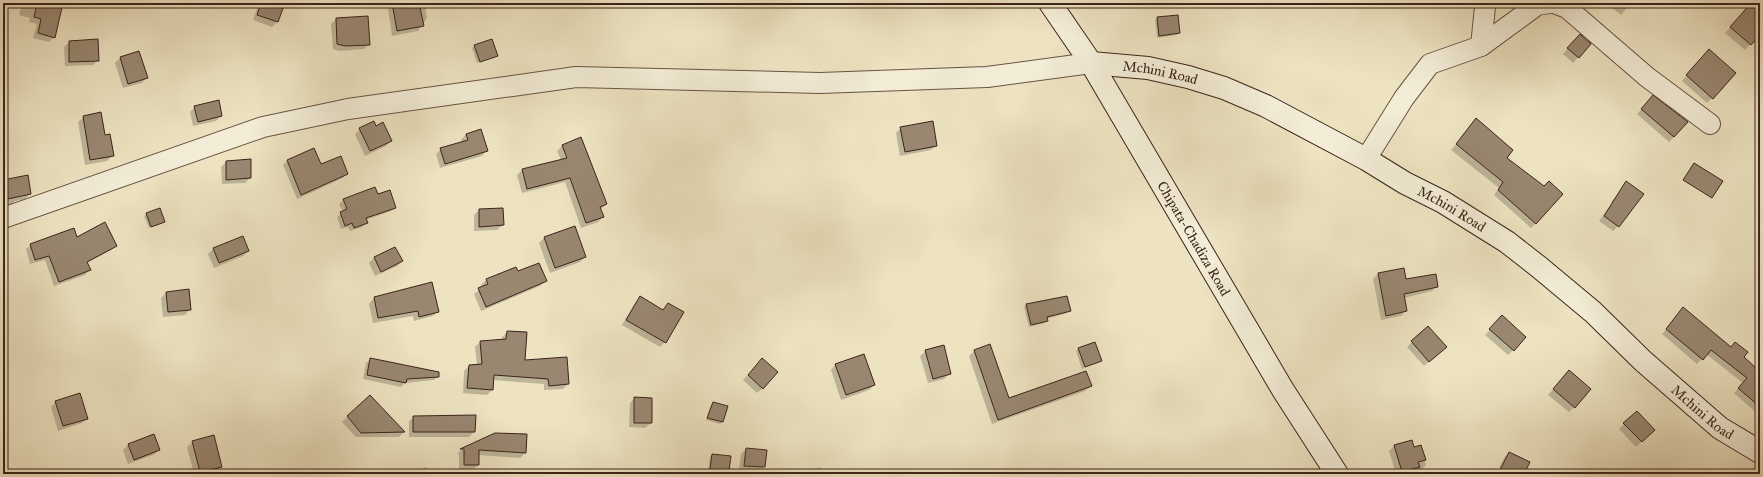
<svg xmlns="http://www.w3.org/2000/svg" width="1763" height="477" viewBox="0 0 1763 477" font-family="'IM FELL Great Primer',serif">
  <style>
    .shadow { fill: #0003 }
    .building { fill: #998771; stroke: #3d231a }
    .lines { fill: none; stroke-linecap: round; stroke-linejoin: round }
    .street-casing { stroke: #695344; stroke-width: 22 }
    .secondary-casing { stroke: #3d231a; stroke-width: 24 }
    .street { stroke: #f3edd7; stroke-width: 20 }
    .secondary { stroke: #f3edd7; stroke-width: 22 }
    .labels { text-anchor: middle; dominant-baseline: central; stroke-width: 3; stroke-linejoin: round; paint-order: stroke }
    .street-label { font-size: 14px; fill: #3d231a; stroke: #f3edd7 }
  </style>
  <rect width="100%" height="100%" fill="#ede3c1"/>
  <filter id="stains"><feTurbulence type="fractalNoise" baseFrequency=".005" numOctaves="4"/><feColorMatrix values="0 0 0 0 .2 0 0 0 0 .09 0 0 0 0 .02 0 0 0 .5 -.17"/></filter>
  <radialGradient id="worn" r=".72"><stop offset=".6" stop-color="#630" stop-opacity="0"/><stop offset="1" stop-color="#630" stop-opacity=".3"/></radialGradient>
  <g class="shadow">
    <path d="M22 3H62L54 37 49 42 33 38 37 24 29 22 30 18 19 15Z"/>
    <path d="M259 3H284L277 22 272 27 253 20Z"/>
    <path d="M387 3H425L427 18 418 31 392 36Z"/>
    <path d="M1605 3H1631L1621 15Z"/>
    <path d="M1752 3 1760 4V34L1745 50 1725 33Z"/>
    <path d="M1158 18 1179 33 1177 35 1157 38 1155 20Z"/>
    <path d="M336 19 369 44 364 49 339 51 333 49 331 24Z"/>
    <path d="M1575 40 1590 44 1573 63 1563 54Z"/>
    <path d="M69 42 98 60 93 65 65 66 64 47Z"/>
    <path d="M475 46 497 55 494 58 477 63 472 48Z"/>
    <path d="M138 52 147 77 142 83 123 88 115 63 120 58Z"/>
    <path d="M1704 56 1712 98 1707 103 1682 81Z"/>
    <path d="M218 101 221 116 216 121 193 126 190 112 195 107Z"/>
    <path d="M1648 102 1674 137 1669 142 1637 114Z"/>
    <path d="M84 117 104 137 112 156 107 161 85 165 78 122Z"/>
    <path d="M1472 125 1506 158 1544 188 1536 223 1531 228 1494 195 1499 188 1451 150Z"/>
    <path d="M376 127 391 141 386 146 365 156 355 134 360 129Z"/>
    <path d="M901 128 936 145 931 150 900 156 896 133Z"/>
    <path d="M466 134 487 150 482 156 440 168 436 154 441 149 462 142 461 140Z"/>
    <path d="M562 146 606 204 600 210 603 217 598 222 581 228 565 182 522 193 517 175 522 170 561 160 557 151Z"/>
    <path d="M313 149 320 165 347 174 343 178 297 199 283 165 287 161Z"/>
    <path d="M250 160V178L245 183 222 184 221 167 226 162Z"/>
    <path d="M3 181 30 194 25 199 15 201 9 206 3 208Z"/>
    <path d="M1627 183 1618 226 1613 231 1599 221 1612 203 1611 202Z"/>
    <path d="M375 189 377 196 395 207 391 211 365 220 366 223 362 227 350 231 348 227 341 229 337 217 343 212 339 204 343 200Z"/>
    <path d="M502 209 503 225 497 230 474 231V215L479 210Z"/>
    <path d="M147 214 164 221 149 228 144 216Z"/>
    <path d="M1760 223V237L1754 234Z"/>
    <path d="M243 237 248 251 243 256 214 268 208 254 213 249Z"/>
    <path d="M544 238 585 257 580 262 550 273 539 243Z"/>
    <path d="M31 245 116 246 111 250 87 263 89 270 85 275 54 286 45 260 30 264 26 249Z"/>
    <path d="M374 258 402 261 397 266 375 276 369 263Z"/>
    <path d="M516 268 518 272 546 281 540 286 481 311 474 294 482 288 481 285 486 280Z"/>
    <path d="M1403 269 1406 280 1437 286 1432 291 1404 298 1406 311 1401 316 1381 320 1373 279 1378 274Z"/>
    <path d="M166 293 190 309 185 315 163 317 161 298Z"/>
    <path d="M374 298 438 311 433 316 414 321 413 316 373 323 369 304Z"/>
    <path d="M640 298 662 310 668 304 665 342 660 347 622 325 635 303Z"/>
    <path d="M1026 305 1069 311 1067 313 1046 319 1047 321 1045 323 1029 327 1024 307Z"/>
    <path d="M1679 314 1742 357 1760 373V416L1734 393 1743 383 1706 354 1697 364 1662 334Z"/>
    <path d="M3 321H4L3 348Z"/>
    <path d="M1497 322 1513 350 1508 355 1485 335Z"/>
    <path d="M507 332 524 361 568 384 563 389 544 390V384L493 380 492 390 487 395 463 393 464 371 469 366 477 365 475 347 480 342 502 340V337Z"/>
    <path d="M1412 342 1440 352 1424 366 1407 347Z"/>
    <path d="M990 346 1009 399 1091 386 1085 391 992 424 969 356 974 351Z"/>
    <path d="M1078 349 1101 360 1082 369 1076 351Z"/>
    <path d="M926 351 950 373 944 379 928 383 920 356Z"/>
    <path d="M371 359 438 376 434 380 405 383 401 387 363 379 366 363Z"/>
    <path d="M836 364 874 385 869 390 841 400 831 370Z"/>
    <path d="M757 365 763 388 757 393 743 380Z"/>
    <path d="M1564 377 1574 407 1569 412 1548 395Z"/>
    <path d="M370 396 404 432 399 437H356L342 422Z"/>
    <path d="M635 398 651 423 645 428 629 427 630 403Z"/>
    <path d="M56 402 87 418 82 423 58 431 51 407Z"/>
    <path d="M713 403 723 422 720 424 706 420 711 405Z"/>
    <path d="M1637 412 1654 430 1636 447 1619 429Z"/>
    <path d="M414 417 474 432 469 437H409V421Z"/>
    <path d="M495 434 526 435 525 453 520 458 478 455V465L473 470H459V454H457L461 450Z"/>
    <path d="M193 442 221 466 216 472 206 474H194L187 447Z"/>
    <path d="M128 445 159 450 153 455 128 464 123 450Z"/>
    <path d="M1394 446 1413 448 1420 446 1426 465 1421 470 1406 474H1396L1389 451Z"/>
    <path d="M746 449 764 467 759 472 739 470 741 454Z"/>
    <path d="M1509 453 1522 474H1496L1504 458Z"/>
    <path d="M712 455 728 470 726 473 708 471 710 457Z"/>
    <path d="M426 467 429 474H411Z"/>
    <path d="M820 467 823 474H806Z"/>
  </g>
  <g class="building">
    <path d="M37 3H63L55 38 38 33 41 19 34 17Z"/>
    <path d="M261 3H285L278 22 257 15Z"/>
    <path d="M392 3H419L424 26 397 31Z"/>
    <path d="M1751 3H1760V35L1751 45 1730 27Z"/>
    <path d="M1178 15 1180 33 1159 36 1157 17Z"/>
    <path d="M368 16 370 45 345 46 337 44 336 18Z"/>
    <path d="M1580 34 1591 44 1579 58 1567 48Z"/>
    <path d="M98 39 99 61 69 62V41Z"/>
    <path d="M492 39 498 56 480 62 474 45Z"/>
    <path d="M1709 49 1736 73 1713 99 1686 75Z"/>
    <path d="M139 51 148 78 128 84 120 57Z"/>
    <path d="M1653 95 1688 122 1674 137 1641 109Z"/>
    <path d="M219 100 222 116 198 122 194 106Z"/>
    <path d="M101 112 105 135 110 134 114 156 90 160 83 116Z"/>
    <path d="M1476 118 1513 150 1507 158 1544 186 1549 181 1563 194 1536 224 1498 190 1503 182 1456 144Z"/>
    <path d="M374 121 376 126 383 122 392 141 370 151 359 128Z"/>
    <path d="M933 121 937 146 905 152 900 127Z"/>
    <path d="M481 129 488 151 445 164 440 148 468 140 466 134Z"/>
    <path d="M581 137 607 204 600 207 604 217 586 223 570 178 527 189 522 169 567 158 562 145Z"/>
    <path d="M314 148 321 164 341 156 348 174 301 195 287 160Z"/>
    <path d="M251 159V178L226 180V161Z"/>
    <path d="M1694 163 1723 181 1712 198 1683 180Z"/>
    <path d="M28 175 31 194 3 200V180Z"/>
    <path d="M1626 181 1644 194 1619 227 1604 216Z"/>
    <path d="M375 187 378 194 390 190 396 208 366 218 368 223 354 228 352 223 345 226 340 212 347 209 343 199Z"/>
    <path d="M160 208 165 222 151 227 146 213Z"/>
    <path d="M503 208 504 225 479 227V209Z"/>
    <path d="M105 222 117 246 87 262 91 270 59 282 49 256 35 260 30 244 74 228 77 237Z"/>
    <path d="M575 226 586 257 555 268 544 237Z"/>
    <path d="M243 236 249 251 219 263 213 248Z"/>
    <path d="M395 247 403 261 381 272 374 257Z"/>
    <path d="M539 263 547 281 486 307 478 288 488 284 486 279 516 267 518 271Z"/>
    <path d="M1404 268 1406 279 1436 274 1438 287 1404 294 1407 311 1386 316 1378 273Z"/>
    <path d="M432 282 439 312 419 317 418 311 378 318 374 297Z"/>
    <path d="M189 289 191 310 168 312 166 292Z"/>
    <path d="M640 296 663 310 668 303 684 312 666 343 626 320Z"/>
    <path d="M1067 296 1071 311 1047 317 1048 321 1031 325 1026 304Z"/>
    <path d="M1683 307 1731 347 1735 342 1748 352 1744 357 1756 368 1760 363V407L1738 388 1747 378 1711 350 1703 360 1666 329Z"/>
    <path d="M1502 315 1526 337 1514 351 1489 329Z"/>
    <path d="M1428 326 1447 347 1429 362 1411 341Z"/>
    <path d="M507 331 527 332 525 360 567 357 569 384 549 386 548 379 494 375 493 390 467 388 469 365 482 364 480 341 506 339Z"/>
    <path d="M1095 342 1102 361 1085 367 1078 348Z"/>
    <path d="M990 344 1009 398 1086 371 1092 386 998 420 974 350Z"/>
    <path d="M944 345 951 374 933 379 925 350Z"/>
    <path d="M864 354 875 385 846 395 835 364Z"/>
    <path d="M370 358 439 372V377L407 379 406 383 367 375Z"/>
    <path d="M762 358 778 372 763 389 748 375Z"/>
    <path d="M1569 370 1591 389 1575 408 1553 389Z"/>
    <path d="M80 393 88 419 63 426 55 401Z"/>
    <path d="M370 395 405 432 361 433 347 416Z"/>
    <path d="M634 397 652 398V423H634Z"/>
    <path d="M713 402 728 406 723 422 707 418Z"/>
    <path d="M1637 411 1655 430 1642 442 1623 423Z"/>
    <path d="M476 415 475 432H413V416Z"/>
    <path d="M495 433 527 434 526 453 479 450V465H464V449H460Z"/>
    <path d="M154 434 160 450 134 460 128 444Z"/>
    <path d="M214 435 222 467 200 472 192 441Z"/>
    <path d="M1412 440 1414 447 1421 445 1426 460 1418 462 1420 467 1402 472 1394 445Z"/>
    <path d="M746 448 767 450 765 467 744 466Z"/>
    <path d="M1509 452 1530 462 1524 474H1498Z"/>
    <path d="M712 454 731 456 729 471 710 469Z"/>
  </g>
  <g class="lines">
    <defs>
      <g id="street">
        <path d="M1554 3 1567 8 1647 77 1710 124"/>
        <path d="M1481 46 1485 7 1484 3"/>
        <path d="M1366 159 1404 98 1430 64 1481 46 1537 5 1550 3"/>
        <path d="M3 218 263 127 348 109 576 77 820 83 987 77 1091 63"/>
      </g>
      <g id="secondary">
        <path id="s1" d="M1050 3 1091 63 1283 390 1337 474"/>
        <path id="s2" d="M1091 63 1148 68 1188 77 1224 88 1266 106 1366 159 1405 183 1443 202 1507 242 1539 267 1593 312 1643 361 1720 428 1760 452"/>
      </g>
    </defs>
    <use href="#street" class="street-casing"/>
    <use href="#secondary" class="secondary-casing"/>
    <use href="#street" class="street"/>
    <use href="#secondary" class="secondary"/>
  </g>
  <g class="labels">
    <g class="street-label">
      <text stroke="none"><textPath href="#s2" startOffset="70">Mchini Road</textPath></text>
      <text stroke="none"><textPath href="#s2" startOffset="394">Mchini Road</textPath></text>
      <text stroke="none"><textPath href="#s1" startOffset="276">Chipata-Chadiza Road</textPath></text>
      <text stroke="none"><textPath href="#s2" startOffset="718">Mchini Road</textPath></text>
    </g>
  </g>
  <rect width="1763" height="477" fill="none" stroke="#ede3c1" stroke-width="16"/>
  <rect x="4" y="4" width="1755" height="469" fill="none" stroke="#3d231a" stroke-width="2"/>
  <rect x="8" y="8" width="1747" height="461" fill="none" stroke="#3d231a"/>
  <rect width="100%" height="100%" filter="url(#stains)"/>
  <rect width="100%" height="100%" fill="url(#worn)"/>
</svg>
